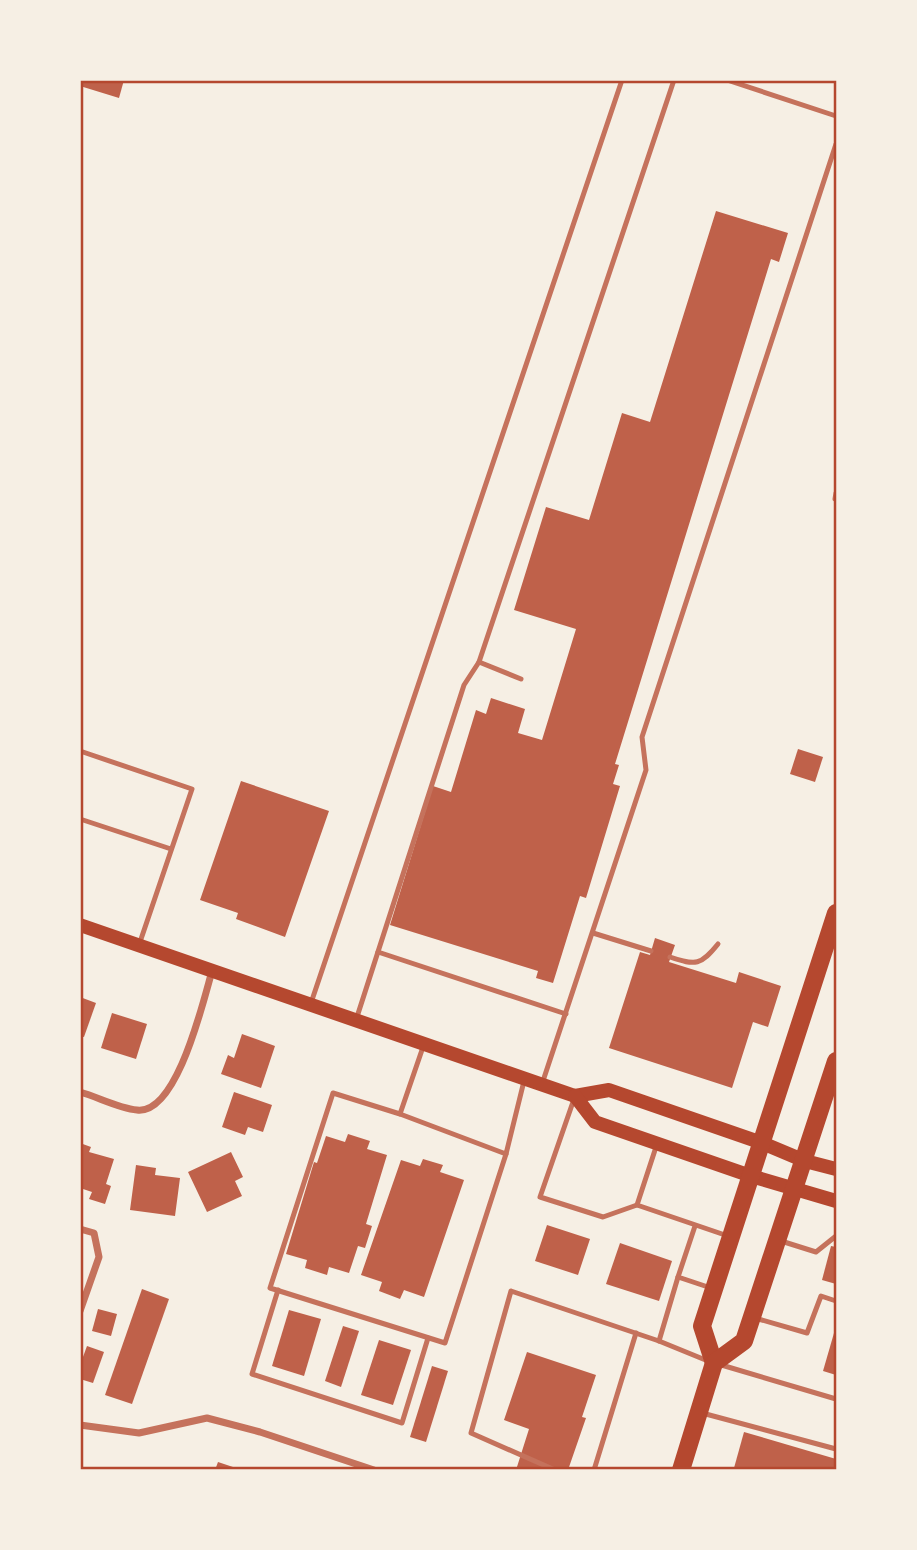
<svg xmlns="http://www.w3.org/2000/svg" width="917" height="1550" viewBox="0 0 917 1550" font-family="'Public Sans',sans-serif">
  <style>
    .building { fill: #bf614a }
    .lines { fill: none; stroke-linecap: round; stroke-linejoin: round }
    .service { stroke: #c5725c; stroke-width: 5 }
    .minor { stroke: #c5725c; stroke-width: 7 }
    .secondary { stroke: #b5482f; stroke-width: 14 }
    .primary { stroke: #b5482f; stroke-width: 18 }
    .neatline { fill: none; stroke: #b5482f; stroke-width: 2.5 }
  </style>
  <rect width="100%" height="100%" fill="#f6efe4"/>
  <g class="building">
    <path d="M80 80H124L119 98 80 86Z"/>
    <path d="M716 211 788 233 779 262 771 259 615 764 619 765 613 784 620 786 586 898 580 896 553 983 536 978 538 971 390 925 433 786 451 792 476 710 486 714 491 698 525 709 518 733 542 740 576 629 514 610 546 507 589 520 622 413 650 422Z"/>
    <path d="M798 749 823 757 815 782 790 774Z"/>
    <path d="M241 781 329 811 285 937 236 919 238 913 200 900Z"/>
    <path d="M655 938 675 945 669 962 736 983 739 972 781 986 768 1027 753 1022 732 1088 609 1048 640 952 650 955Z"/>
    <path d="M80 997 96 1003 84 1037 80 1036Z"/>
    <path d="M112 1013 147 1024 136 1059 101 1048Z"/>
    <path d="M242 1034 275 1046 261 1088 221 1074 228 1055 234 1058Z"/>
    <path d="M234 1092 272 1105 263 1132 248 1127 245 1135 222 1127Z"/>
    <path d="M348 1134 370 1141 367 1149 387 1155 366 1224 372 1226 365 1248 358 1246 349 1273 329 1267 327 1275 305 1268 307 1260 286 1254 314 1162 317 1163 326 1136 345 1142Z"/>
    <path d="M80 1143 91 1147 89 1152 114 1159 106 1184 111 1186 105 1204 89 1199 92 1192 80 1188Z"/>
    <path d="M231 1152 243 1177 235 1181 242 1196 207 1212 188 1172Z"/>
    <path d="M423 1159 443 1165 440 1172 464 1180 424 1297 404 1290 400 1299 379 1291 382 1282 361 1275 401 1160 420 1166Z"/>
    <path d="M136 1165 156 1168 155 1175 180 1178 175 1216 130 1210Z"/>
    <path d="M547 1225 590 1239 578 1275 535 1261Z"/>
    <path d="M620 1243 672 1261 659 1301 606 1284Z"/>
    <path d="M831 1246 836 1247V1284L822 1280Z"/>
    <path d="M142 1289 169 1299 132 1404 105 1395Z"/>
    <path d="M98 1309 117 1314 111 1336 92 1331Z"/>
    <path d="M289 1310 321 1319 304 1376 272 1366Z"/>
    <path d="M343 1326 359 1331 341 1387 325 1381Z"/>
    <path d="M834 1333 836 1334V1375L823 1371Z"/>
    <path d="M379 1340 411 1350 393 1405 361 1395Z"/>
    <path d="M87 1346 104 1352 93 1383 80 1379V1365Z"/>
    <path d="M527 1352 596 1375 582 1417 586 1418 568 1470H516L529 1429 504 1420Z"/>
    <path d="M432 1366 448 1371 426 1442 410 1437Z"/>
    <path d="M744 1432 836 1459V1470L734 1468Z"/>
    <path d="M218 1462 239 1469 238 1470H215Z"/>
  </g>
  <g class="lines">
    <g class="service">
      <path d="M727 80 836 116"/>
      <path d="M835 499 836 493"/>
      <path d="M521 679 479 662 674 80"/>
      <path d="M80 751 192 789 139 945"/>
      <path d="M80 819 171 849"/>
      <path d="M593 933 651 951"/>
      <path d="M378 952 566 1014"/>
      <path d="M670 957C696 966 701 965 718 944"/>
      <path d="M311 1003 622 80"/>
      <path d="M356 1020 464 685 479 662"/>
      <path d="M423 1047 400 1114 506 1154 524 1081"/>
      <path d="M542 1084 646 770 642 737 836 144"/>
      <path d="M574 1099 540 1197 603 1217 637 1205"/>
      <path d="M400 1114 333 1093 270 1288 445 1343 506 1154"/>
      <path d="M656 1147 637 1205 728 1236"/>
      <path d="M695 1226 678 1277 711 1288"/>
      <path d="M781 1241 816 1252 836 1236"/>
      <path d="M278 1290 252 1374 402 1423 428 1338"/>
      <path d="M755 1318 807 1333 821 1296 836 1301"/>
      <path d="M659 1341 678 1277"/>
      <path d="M718 1364 836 1399"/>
      <path d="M702 1413 836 1449"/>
      <path d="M555 1470 471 1433 511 1291 659 1341 708 1361"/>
      <path d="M594 1470 636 1333"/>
    </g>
    <g class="minor">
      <path d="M80 1092C98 1097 118 1108 137 1110 177 1115 203 1002 212 971"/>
      <path d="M80 1229 94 1233 99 1257 80 1311"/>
      <path d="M80 1425 139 1433 207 1418 260 1432 374 1470"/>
    </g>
    <g class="secondary">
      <path d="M80 925 575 1096 609 1090 762 1143 805 1161 836 1169"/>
      <path d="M575 1096 595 1122 751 1176 836 1201"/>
    </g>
    <g class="primary">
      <path d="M714 1363 702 1326 836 913"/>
      <path d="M681 1470 714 1363 744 1341 836 1061"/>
    </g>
  </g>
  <rect width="917" height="1550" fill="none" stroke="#f6efe4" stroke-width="164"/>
  <rect x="82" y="82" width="753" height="1386" class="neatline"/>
</svg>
